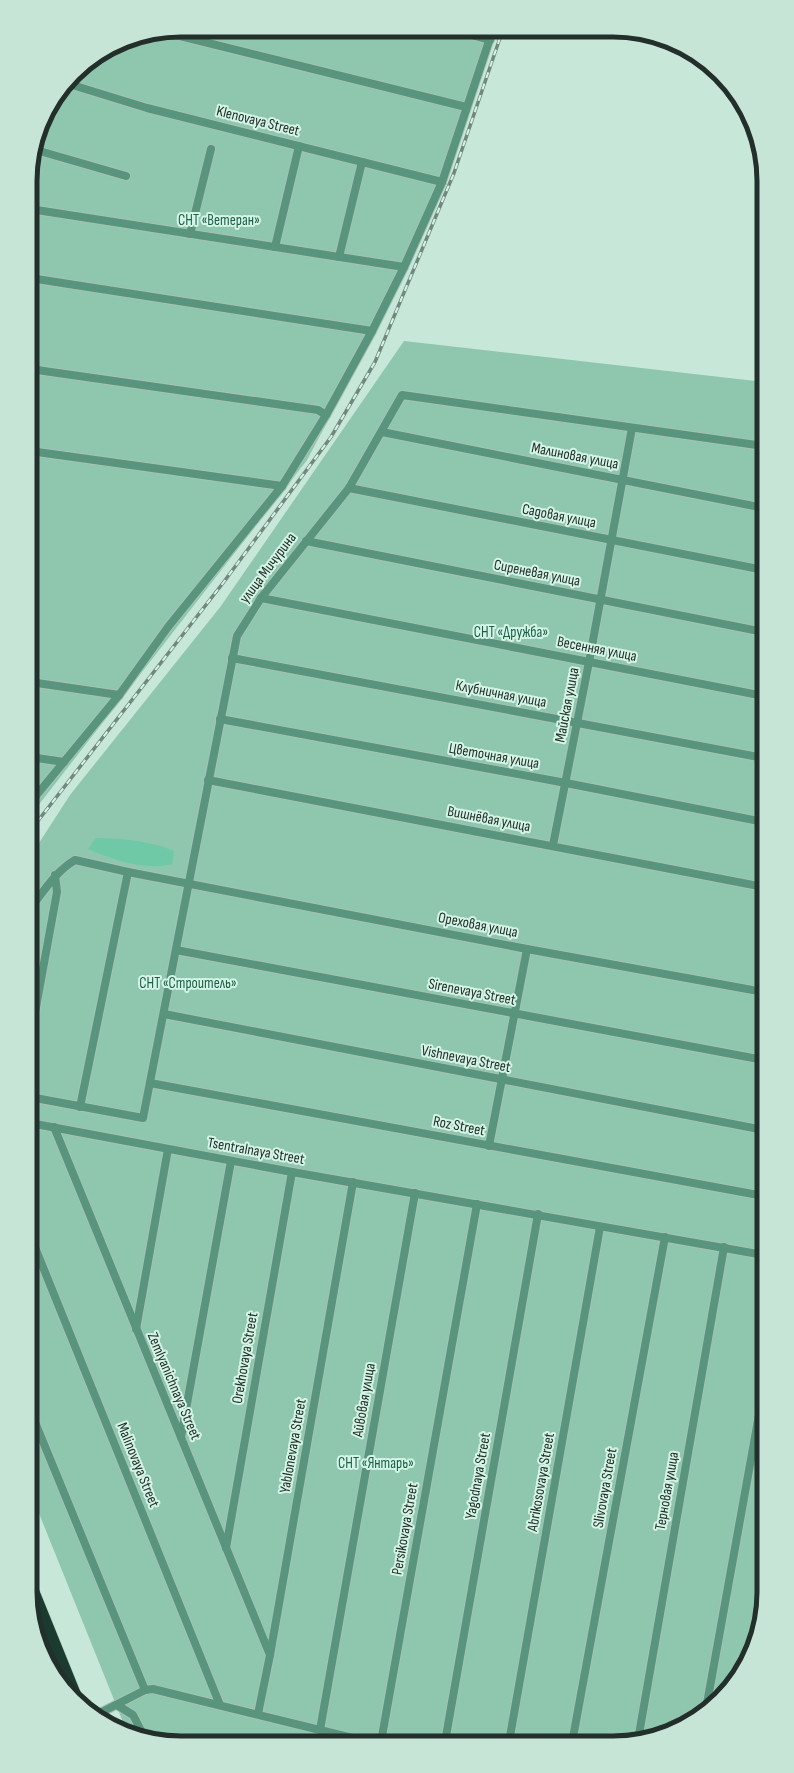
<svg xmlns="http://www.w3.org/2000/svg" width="794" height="1773" viewBox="0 0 794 1773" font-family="'Sofia Sans Condensed',sans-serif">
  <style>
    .green { fill: #8ec6ae }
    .water { fill: #6fc9a6 }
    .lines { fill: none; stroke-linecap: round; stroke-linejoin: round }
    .minor-casing { stroke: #a6c2b6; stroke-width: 10 }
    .trunk-casing { stroke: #a6c2b6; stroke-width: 12 }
    .minor { stroke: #59957d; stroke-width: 8 }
    .trunk { stroke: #1c3b30; stroke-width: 11 }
    .rail-casing { stroke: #72887f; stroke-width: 3.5 }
    .rail { stroke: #d4f5e6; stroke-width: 2; stroke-dasharray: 6; stroke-linecap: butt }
    .labels { text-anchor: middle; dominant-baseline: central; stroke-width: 4; stroke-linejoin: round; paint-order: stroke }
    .street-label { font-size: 15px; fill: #232f2a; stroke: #d4f5e6 }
    .park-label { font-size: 15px; fill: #195f48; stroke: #d4f5e6 }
    .rim { fill: none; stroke: #232f2a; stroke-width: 5 }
  </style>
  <rect width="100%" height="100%" fill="#c7e7d9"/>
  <g class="green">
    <path d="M181 30 497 32 429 223 365 351 307 460 30 816V171L46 114 81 68 123 41Z"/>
    <path d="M404 341 764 382V1602L752 1650 727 1691 697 1718 652 1738 613 1743 152 1740 127 1732 30 1491V857L70 795 221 606Z"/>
  </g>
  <path class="water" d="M96 838C122 838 149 841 174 851L172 864C145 871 114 860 88 849Z"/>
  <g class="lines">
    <defs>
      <g id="minor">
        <path d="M460 32 490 40"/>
        <path d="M168 33 466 107"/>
        <path d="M69 84 147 108 442 182"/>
        <path d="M36 150 126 176"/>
        <path d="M30 209 404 267"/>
        <path d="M190 234 211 149"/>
        <path d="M275 247 299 146"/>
        <path d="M339 257 362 162"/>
        <path d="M30 278 372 331"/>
        <path d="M30 369 318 410 326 415"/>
        <path d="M382 432 764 508"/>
        <path d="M30 451 282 486"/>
        <path d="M349 488 764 570"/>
        <path d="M306 541 764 632"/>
        <path d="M261 598 764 696"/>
        <path d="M232 658 764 758"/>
        <path d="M30 682 119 695"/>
        <path d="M220 719 566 783 764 822"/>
        <path d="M30 757 64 762"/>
        <path d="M208 780 764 887"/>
        <path d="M30 803 119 695 168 627 282 486 326 415 372 331 404 267 442 182 492 32"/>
        <path d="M553 845 589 662 632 428"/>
        <path d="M30 909C44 891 55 872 75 860L128 872 527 949 764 992"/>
        <path d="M176 950 764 1060"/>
        <path d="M164 1014 764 1130"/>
        <path d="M30 1040 57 892 55 875"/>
        <path d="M150 1083 764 1196"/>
        <path d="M30 1097 143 1118 237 636 261 598 349 488 402 395C523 412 644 428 764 446"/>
        <path d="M80 1107 128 872"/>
        <path d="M30 1123 292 1172 764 1255"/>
        <path d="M54 1127C125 1304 197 1480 270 1655"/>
        <path d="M489 1146 527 949"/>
        <path d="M30 1235 220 1705"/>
        <path d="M136 1329 168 1149"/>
        <path d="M30 1410 145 1690"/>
        <path d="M181 1437 231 1161"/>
        <path d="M226 1548 292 1172"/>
        <path d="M117 1705 133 1715 145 1738"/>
        <path d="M706 1709 764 1387"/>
        <path d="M258 1714 270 1655 353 1182"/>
        <path d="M96 1715 145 1690 153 1689 365 1741"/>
        <path d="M320 1730 415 1193"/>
        <path d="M638 1740 724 1247"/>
        <path d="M381 1742 477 1204"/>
        <path d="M445 1742 538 1214"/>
        <path d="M509 1742 600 1227"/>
        <path d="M572 1743 665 1237"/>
      </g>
      <g id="trunk">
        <path d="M30 1582 79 1703"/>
        <path d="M33 1616 58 1677"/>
      </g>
    </defs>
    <use href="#minor" class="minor-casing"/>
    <use href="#trunk" class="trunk-casing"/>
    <use href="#minor" class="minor"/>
    <use href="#trunk" class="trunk"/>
    <defs>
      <path id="rail" d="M30 831 223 583 331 437 375 362 454 173 502 32"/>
    </defs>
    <use href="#rail" class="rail-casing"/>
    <use href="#rail" class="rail"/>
  </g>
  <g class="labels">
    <g class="street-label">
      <text transform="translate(258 121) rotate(14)">Klenovaya Street</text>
      <text transform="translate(575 456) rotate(11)">Малиновая улица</text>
      <text transform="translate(559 516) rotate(11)">Садовая улица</text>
      <text transform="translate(268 568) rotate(-53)">улица Мичурина</text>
      <text transform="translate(537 573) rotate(11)">Сиреневая улица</text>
      <text transform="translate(597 649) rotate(11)">Весенняя улица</text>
      <text transform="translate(501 694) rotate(11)">Клубничная улица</text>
      <text transform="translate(567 705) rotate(-79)">Майская улица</text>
      <text transform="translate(494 756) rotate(10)">Цветочная улица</text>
      <text transform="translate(489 819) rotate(11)">Вишнёвая улица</text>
      <text transform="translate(478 925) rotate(11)">Ореховая улица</text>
      <text transform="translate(472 992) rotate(11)">Sirenevaya Street</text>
      <text transform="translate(466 1059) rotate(11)">Vishnevaya Street</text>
      <text transform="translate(459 1126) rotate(11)">Roz Street</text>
      <text transform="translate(256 1151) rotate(10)">Tsentralnaya Street</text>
      <text transform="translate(245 1358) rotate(-80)">Orekhovaya Street</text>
      <text transform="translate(174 1386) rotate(67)">Zemlyanichnaya Street</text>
      <text transform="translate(364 1400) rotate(-80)">Айвовая улица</text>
      <text transform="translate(293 1446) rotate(-80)">Yablonevaya Street</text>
      <text transform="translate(138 1465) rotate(68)">Malinovaya Street</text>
      <text transform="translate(478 1476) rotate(-80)">Yagodnaya Street</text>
      <text transform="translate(541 1482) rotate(-80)">Abrikosovaya Street</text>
      <text transform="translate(605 1488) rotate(-80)">Slivovaya Street</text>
      <text transform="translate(667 1491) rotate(-80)">Терновая улица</text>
      <text transform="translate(405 1529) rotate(-80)">Persikovaya Street</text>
    </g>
    <g class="park-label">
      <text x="219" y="220">СНТ «Ветеран»</text>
      <text x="511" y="632">СНТ «Дружба»</text>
      <text x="188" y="983">СНТ «Строитель»</text>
      <text x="376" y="1463">СНТ «Янтарь»</text>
    </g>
  </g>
  <path d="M0 0H794V1773H0ZM181 37H613A144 144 0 0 1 757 181V1592A144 144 0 0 1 613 1736H181A144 144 0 0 1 37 1592V181A144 144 0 0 1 181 37Z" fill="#c6e5d7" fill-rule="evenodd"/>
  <path class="rim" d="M181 37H613A144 144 0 0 1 757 181V1592A144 144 0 0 1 613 1736H181A144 144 0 0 1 37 1592V181A144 144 0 0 1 181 37Z"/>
</svg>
